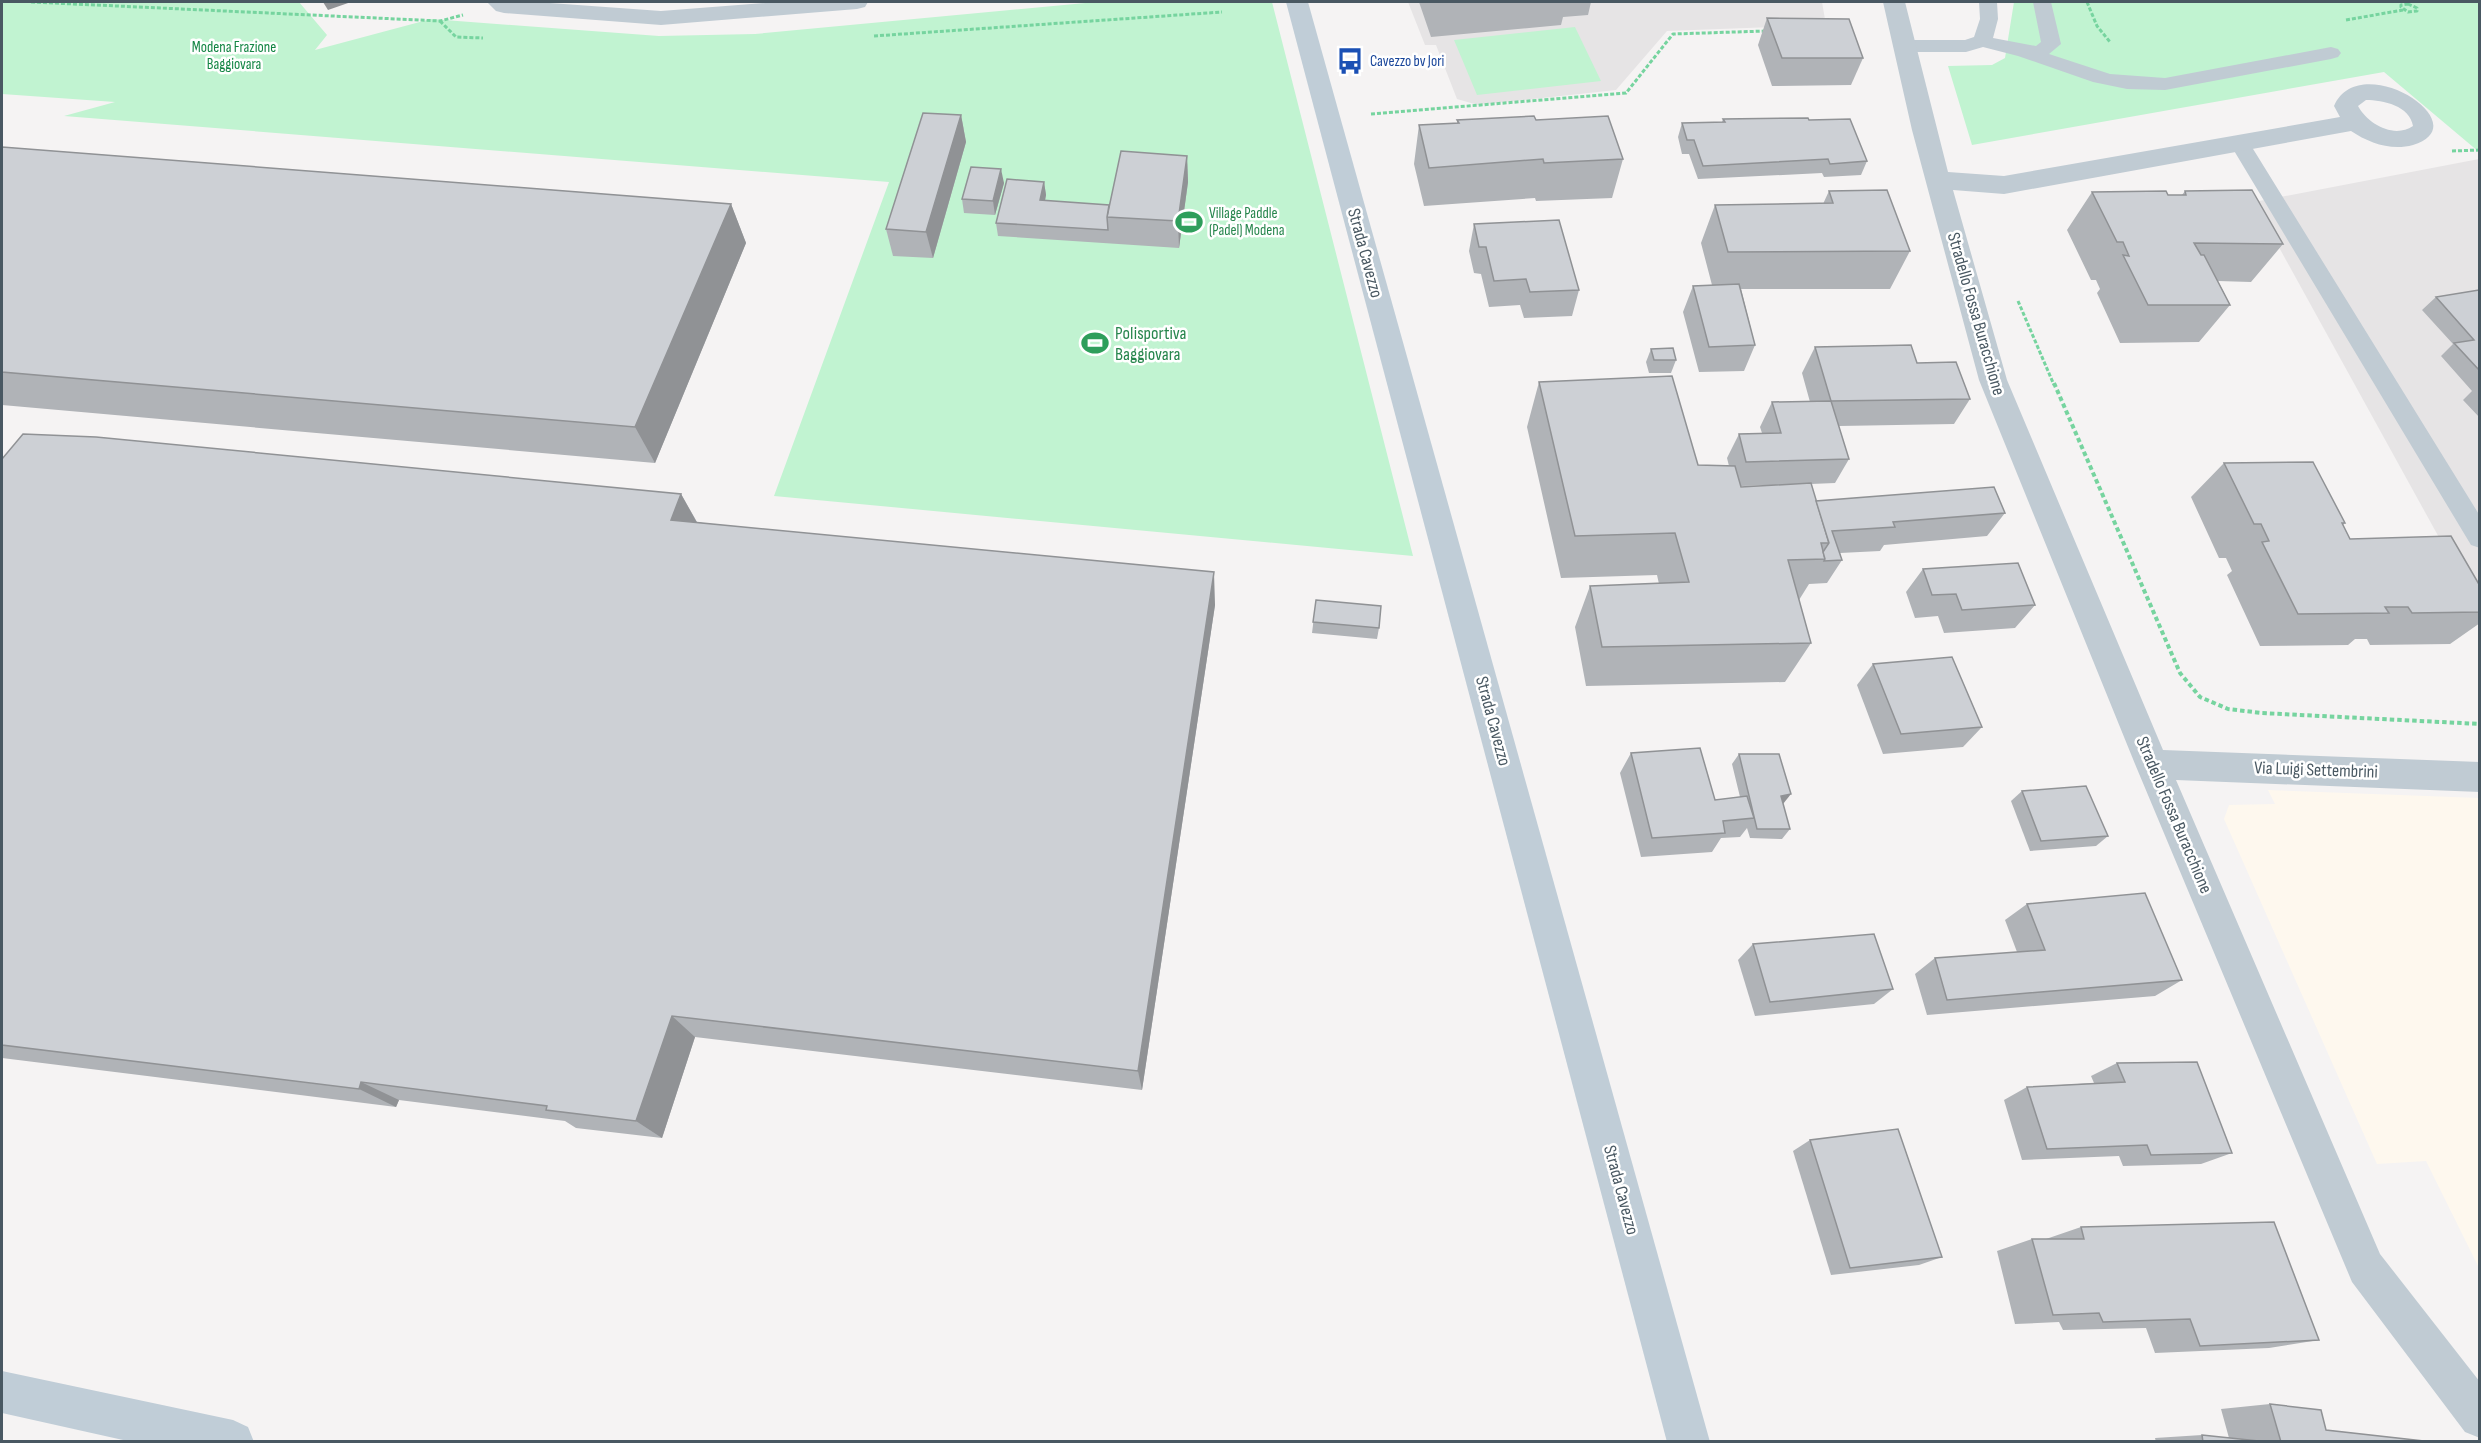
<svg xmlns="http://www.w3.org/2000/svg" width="2481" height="1443" viewBox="0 0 2481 1443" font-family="'Sofia Sans Condensed',sans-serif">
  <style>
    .commercial { fill: #fef8ee }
    .education { fill: #e6e4e5 }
    .green { fill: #c1f3d1 }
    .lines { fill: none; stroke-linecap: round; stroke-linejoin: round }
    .path-far1 { stroke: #76d49f; stroke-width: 3; stroke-dasharray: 4 2; stroke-linecap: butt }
    .path { stroke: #76d49f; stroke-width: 4; stroke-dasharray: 4.5 3; stroke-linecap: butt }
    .lane { fill: #c0cbd3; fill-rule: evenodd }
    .street { fill: #c0cbd3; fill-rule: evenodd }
    .secondary { fill: #c0cdd7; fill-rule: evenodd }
    .wall { fill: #b0b3b7; fill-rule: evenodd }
    .shaded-wall { fill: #909295 }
    .building { fill: #cdd0d5; stroke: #909295; stroke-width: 1.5 }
    .labels { text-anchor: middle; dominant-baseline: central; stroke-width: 5; stroke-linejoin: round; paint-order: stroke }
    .far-park-label { font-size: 15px; fill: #128543; stroke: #fff }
    .far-transit-label { font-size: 15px; fill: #164399; stroke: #fff; text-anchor: start }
    .far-leisure-label { font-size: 15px; fill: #27864d; stroke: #fff; text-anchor: start }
    .street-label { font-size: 18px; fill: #495862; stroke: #fff }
    .leisure-label { font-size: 18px; fill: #27864d; stroke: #fff; text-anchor: start }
  </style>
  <rect width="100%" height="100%" fill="#f5f3f3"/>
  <path class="commercial" d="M2268 790 2479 798V1268L2426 1161 2377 1164 2240 855 2224 819 2229 805 2275 804Z"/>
  <g class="education">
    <path d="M1408 2H1822L1826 25 1667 31 1616 90 1478 105 1457 99 1436 45H1425Z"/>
    <path d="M2479 159V610L2254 202Z"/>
  </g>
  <g class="green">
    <path d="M2 2H299L327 35 315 50 431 19 659 36 755 34 1096 2H1272L1413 556 774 496 889 182 64 116 115 102 2 94Z"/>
    <path d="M2014 2H2479V152L2384 72 1972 145 1948 66 1992 65 2005 58Z"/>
    <path d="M1575 27 1601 81 1477 95 1454 40Z"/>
  </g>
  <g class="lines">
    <g class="path-far1">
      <path d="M31 2 440 21 463 15"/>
      <path d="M2087 2 2097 26 2110 42"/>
      <path d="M2408 4 2417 8V11L2408 12 2401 7V5Z"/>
      <path d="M2346 20 2403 10"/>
      <path d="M440 21 456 37 483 38"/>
      <path d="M874 36 1222 12"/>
      <path d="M1371 114 1626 93 1673 34 1766 31"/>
      <path d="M2452 151 2480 150"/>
      <path d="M2018 301 2054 385"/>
    </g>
    <path class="path" d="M2054 383 2180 673 2200 697 2228 709 2262 713 2480 724"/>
    <g class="lane">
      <path d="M1979 2H1997L1998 19 1993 38 2036 46 2041 42 2033 2H2051L2061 44 2049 54 2110 74 2165 78 2331 47 2338 49 2341 53 2338 57 2331 59 2165 90 2127 89 2093 82 2018 56 1983 47 1966 52H1904L1897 50 1894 46 1897 42 1904 40H1965L1974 37 1980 19Z"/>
      <path d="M2240 137 2247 139 2250 144 2480 516V548L2471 545 2230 144 2233 139Z"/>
    </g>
    <g class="street">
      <path d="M487 2H536L661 11 778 2H868L865 7 857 9 661 25 504 13 496 11Z"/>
      <path d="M1883 2H1905L1948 172 2004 176 2340 117 2334 106C2359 47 2481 124 2413 145 2391 151 2369 143 2351 131L2004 194 1953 190 2007 380 2163 750 2480 762V792L2176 780 2380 1254 2480 1382V1438L2465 1432 2352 1282 2135 764 1979 380 1912 130ZM2366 100C2383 100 2410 106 2413 126 2394 139 2368 124 2358 106Z"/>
    </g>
    <g class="secondary">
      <path d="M1286 2H1308L1710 1442H1667Z"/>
      <path d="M2 1371 233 1420 248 1427 254 1442H132L2 1413Z"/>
    </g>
  </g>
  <g class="wall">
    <path d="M1419 2H1591L1588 15 1563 17 1561 25 1431 37Z"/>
    <path d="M1767 18 1863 58 1851 85 1772 86 1758 45Z"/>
    <path d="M961 115 966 142 933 258 893 256 886 229Z"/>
    <path d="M1723 119 1809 120 1867 161 1861 175 1824 177 1822 173 1698 179 1689 154H1682L1678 137 1682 123 1722 122Z"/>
    <path d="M1457 120H1536L1623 159 1612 198 1536 201 1535 198 1424 206 1414 164 1419 125 1457 123Z"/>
    <path d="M2 147 731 204 746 243 655 463 2 405Z"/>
    <path d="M1187 156 1188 182 1179 248 998 236 996 223 1044 182 1046 195 1045 201 1109 205Z"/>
    <path d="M1004 183 995 215 964 213 962 199Z"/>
    <path d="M1829 191 1910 251 1890 289H1741L1755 345 1744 371 1699 372 1683 312 1693 286 1712 285 1701 243 1715 205 1823 204Z"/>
    <path d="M2185 191 2283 244 2251 282 2218 281 2230 305 2199 342 2120 343 2097 293 2100 289 2096 280H2091L2067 230 2092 192 2168 195H2182Z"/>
    <path d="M1474 224 1579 290 1572 316 1524 318 1520 305 1489 307 1481 274 1474 273 1469 251Z"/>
    <path d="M2480 290V418L2463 400 2472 391 2441 356 2453 344 2422 310 2436 297Z"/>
    <path d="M1815 347 1917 363 1970 399 1954 424 1839 426 1849 459 1835 483 1811 484 1816 501 2005 513 1987 536 1884 545 1880 551 1840 553 1842 560 1827 583 1809 584 1799 600 1811 643 1785 682 1586 686 1575 627 1590 586 1659 584 1657 575 1561 578 1527 427 1539 382 1698 465 1729 466 1727 458 1739 434 1762 433 1760 427 1772 402H1810L1802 373ZM1782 485 1741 487V486Z"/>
    <path d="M1651 349 1676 360 1671 373H1649L1646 362Z"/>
    <path d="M2 459 681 494 697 522 1215 605 1142 1090 695 1037 662 1138 576 1128 565 1121 399 1100 396 1107 2 1058Z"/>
    <path d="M2224 463 2345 523 2343 525 2350 539 2480 586V623L2450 644 2370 645 2367 639H2355L2348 645 2260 646 2227 575 2232 571 2226 558H2219L2191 497Z"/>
    <path d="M1923 569 2035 605 2015 628 1944 633 1938 616 1915 618 1906 592Z"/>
    <path d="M1316 600 1379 628 1377 639 1312 633Z"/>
    <path d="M1873 664 1982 727 1963 747 1883 754 1857 685Z"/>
    <path d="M1631 753 1715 800 1740 797 1732 764 1739 754 1783 804 1790 829 1782 839 1750 838 1747 828 1740 837 1721 838 1712 852 1641 857 1620 773Z"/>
    <path d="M2022 791 2108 836 2096 846 2030 851 2011 801Z"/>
    <path d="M2027 904 2182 980 2155 996 1927 1015 1915 974 1935 958 2017 952 2005 920Z"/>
    <path d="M1753 944 1893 989 1874 1004 1755 1016 1738 960Z"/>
    <path d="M2117 1063 2232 1153 2201 1164 2123 1166 2119 1156 2022 1160 2004 1100 2027 1087 2094 1083 2091 1076Z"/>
    <path d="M1810 1140 1942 1257 1919 1265 1831 1275 1793 1151Z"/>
    <path d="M2081 1227 2319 1340 2269 1348 2155 1353 2146 1328 2063 1330 2059 1322 2015 1324 1997 1251 2032 1239H2046Z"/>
    <path d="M2270 1404 2326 1430 2433 1442H2156L2155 1438 2202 1435 2229 1438 2221 1409Z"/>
  </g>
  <g class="shaded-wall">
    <path d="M323 2H351L328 10Z"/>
    <path d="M961 115 966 142 933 258 926 232Z"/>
    <path d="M1187 156 1188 182 1179 248 1178 221Z"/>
    <path d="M1001 169 1004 183 995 215 993 201Z"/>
    <path d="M1044 182 1046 195 1042 214 1040 200Z"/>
    <path d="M731 204 746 243 655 463 635 427Z"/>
    <path d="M681 494 700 528 671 520Z"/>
    <path d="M1214 572 1215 605 1142 1090 1138 1071Z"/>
    <path d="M1791 794 1783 804 1781 796Z"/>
    <path d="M672 1016 695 1037 662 1138 636 1121Z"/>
    <path d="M361 1082 399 1100 396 1107 359 1089Z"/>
  </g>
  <g class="building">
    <path d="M1767 18 1849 19 1863 58H1782Z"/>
    <path d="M923 113 961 115 926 232 886 229Z"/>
    <path d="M1534 116 1536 120 1608 116 1623 159 1544 163 1543 159 1429 168 1419 125 1459 123 1457 120Z"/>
    <path d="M1808 118 1809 120 1850 119 1867 161 1830 164 1828 159 1703 166 1694 140H1687L1682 123 1725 122 1723 119Z"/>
    <path d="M2 147 731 204 635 427 2 372Z"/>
    <path d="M1121 151 1187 156 1178 221 1107 217Z"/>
    <path d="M971 167 1001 169 993 201 962 199Z"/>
    <path d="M1007 179 1044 182 1040 200 1109 205 1107 217 1108 230 996 223Z"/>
    <path d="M1887 190 1910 251 1728 252 1715 205 1833 203 1829 191Z"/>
    <path d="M2252 190 2283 244 2194 243 2201 255H2204L2230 305H2148L2123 255 2129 256 2123 242H2117L2092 192 2166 191 2168 195H2186L2185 191Z"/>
    <path d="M1559 220 1579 290 1530 292 1526 279 1494 281 1486 247H1479L1474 224Z"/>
    <path d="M1739 284 1755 345 1709 347 1693 286Z"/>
    <path d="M2479 290H2480V371L2454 343 2474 340 2436 297Z"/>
    <path d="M1911 345 1917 363 1956 362 1970 399 1831 401 1815 347Z"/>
    <path d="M1673 348 1676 360H1654L1651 349Z"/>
    <path d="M1672 376 1698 465 1735 466 1741 487 1811 483 1829 543H1821L1825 559 1788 560 1811 643 1602 647 1590 586 1689 582 1675 533 1575 536 1539 382Z"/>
    <path d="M1831 401 1849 459 1746 462 1739 434 1781 433 1772 402Z"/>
    <path d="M23 434 96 437 681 494 671 520 1214 572 1138 1071 672 1016 636 1121 546 1110 547 1106 361 1082 359 1089 2 1045V459Z"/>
    <path d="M2313 462 2345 523H2342L2350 539 2451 536 2480 586V612L2412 613 2408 607H2385L2389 613 2298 614 2262 542 2269 541 2261 524H2254L2224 463Z"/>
    <path d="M1994 487 2005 513 1893 522 1895 527 1832 531 1842 560 1824 561 1825 559 1823 552 1829 543 1816 501Z"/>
    <path d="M2018 563 2035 605 1962 610 1956 594 1932 595 1923 569Z"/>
    <path d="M1316 600 1381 606 1379 628 1313 622Z"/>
    <path d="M1952 657 1982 727 1901 734 1873 664Z"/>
    <path d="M1700 748 1715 800 1747 796 1754 818 1723 821 1725 833 1652 838 1631 753Z"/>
    <path d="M1739 754H1779L1791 794 1781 796 1790 829H1757Z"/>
    <path d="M2086 786 2108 836 2041 841 2022 791Z"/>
    <path d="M2145 893 2182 980 1947 1000 1935 958 2045 950 2027 904Z"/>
    <path d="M1874 934 1893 989 1770 1002 1753 944Z"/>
    <path d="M2197 1062 2232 1153 2151 1155 2147 1145 2047 1149 2027 1087 2125 1082 2117 1063Z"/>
    <path d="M1898 1129 1942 1257 1850 1268 1810 1140Z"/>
    <path d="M2274 1222 2319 1340 2200 1346 2190 1319 2103 1322 2099 1313 2053 1315 2032 1239H2084L2081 1227Z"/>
    <path d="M2270 1404 2321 1410 2326 1430 2433 1442H2281Z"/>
    <path d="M2202 1435 2268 1442H2203Z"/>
  </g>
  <defs>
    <symbol id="bus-bare" viewBox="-9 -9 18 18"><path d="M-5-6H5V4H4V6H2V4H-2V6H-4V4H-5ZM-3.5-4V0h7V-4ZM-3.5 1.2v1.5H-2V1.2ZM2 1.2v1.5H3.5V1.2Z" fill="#1a4fb4" stroke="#fff" stroke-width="2.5" paint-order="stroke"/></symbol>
    <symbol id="stadium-bare" viewBox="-9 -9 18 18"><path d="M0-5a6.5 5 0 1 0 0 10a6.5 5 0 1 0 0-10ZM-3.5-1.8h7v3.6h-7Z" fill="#2e9e5b" stroke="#fff" stroke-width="2.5" paint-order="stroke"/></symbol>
  </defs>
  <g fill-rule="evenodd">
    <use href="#bus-bare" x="1331" y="42" width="38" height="38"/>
    <use href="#stadium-bare" x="1170" y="203" width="38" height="38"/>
    <use href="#stadium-bare" x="1076" y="324" width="38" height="38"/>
  </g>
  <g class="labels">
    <g class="far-park-label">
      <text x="234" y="47">Modena Frazione<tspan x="234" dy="17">Baggiovara</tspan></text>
    </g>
    <g class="far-transit-label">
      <text x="1370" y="61">Cavezzo bv Jori</text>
    </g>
    <g class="far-leisure-label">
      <text x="1209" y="213">Village Paddle<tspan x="1209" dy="17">(Padel) Modena</tspan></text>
    </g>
    <g class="street-label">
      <text transform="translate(1365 253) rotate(75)">Strada Cavezzo</text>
      <text transform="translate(1976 314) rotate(74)">Stradello Fossa Buracchione</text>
      <text transform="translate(1493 721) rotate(75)">Strada Cavezzo</text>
      <text transform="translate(2316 770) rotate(2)">Via Luigi Settembrini</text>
      <text transform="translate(2174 815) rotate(67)">Stradello Fossa Buracchione</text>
      <text transform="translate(1621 1190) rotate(75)">Strada Cavezzo</text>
    </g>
    <g class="leisure-label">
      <text x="1115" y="333">Polisportiva<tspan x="1115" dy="21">Baggiovara</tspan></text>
    </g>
  </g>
  <rect width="2481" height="1443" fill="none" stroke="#495862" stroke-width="6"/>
</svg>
